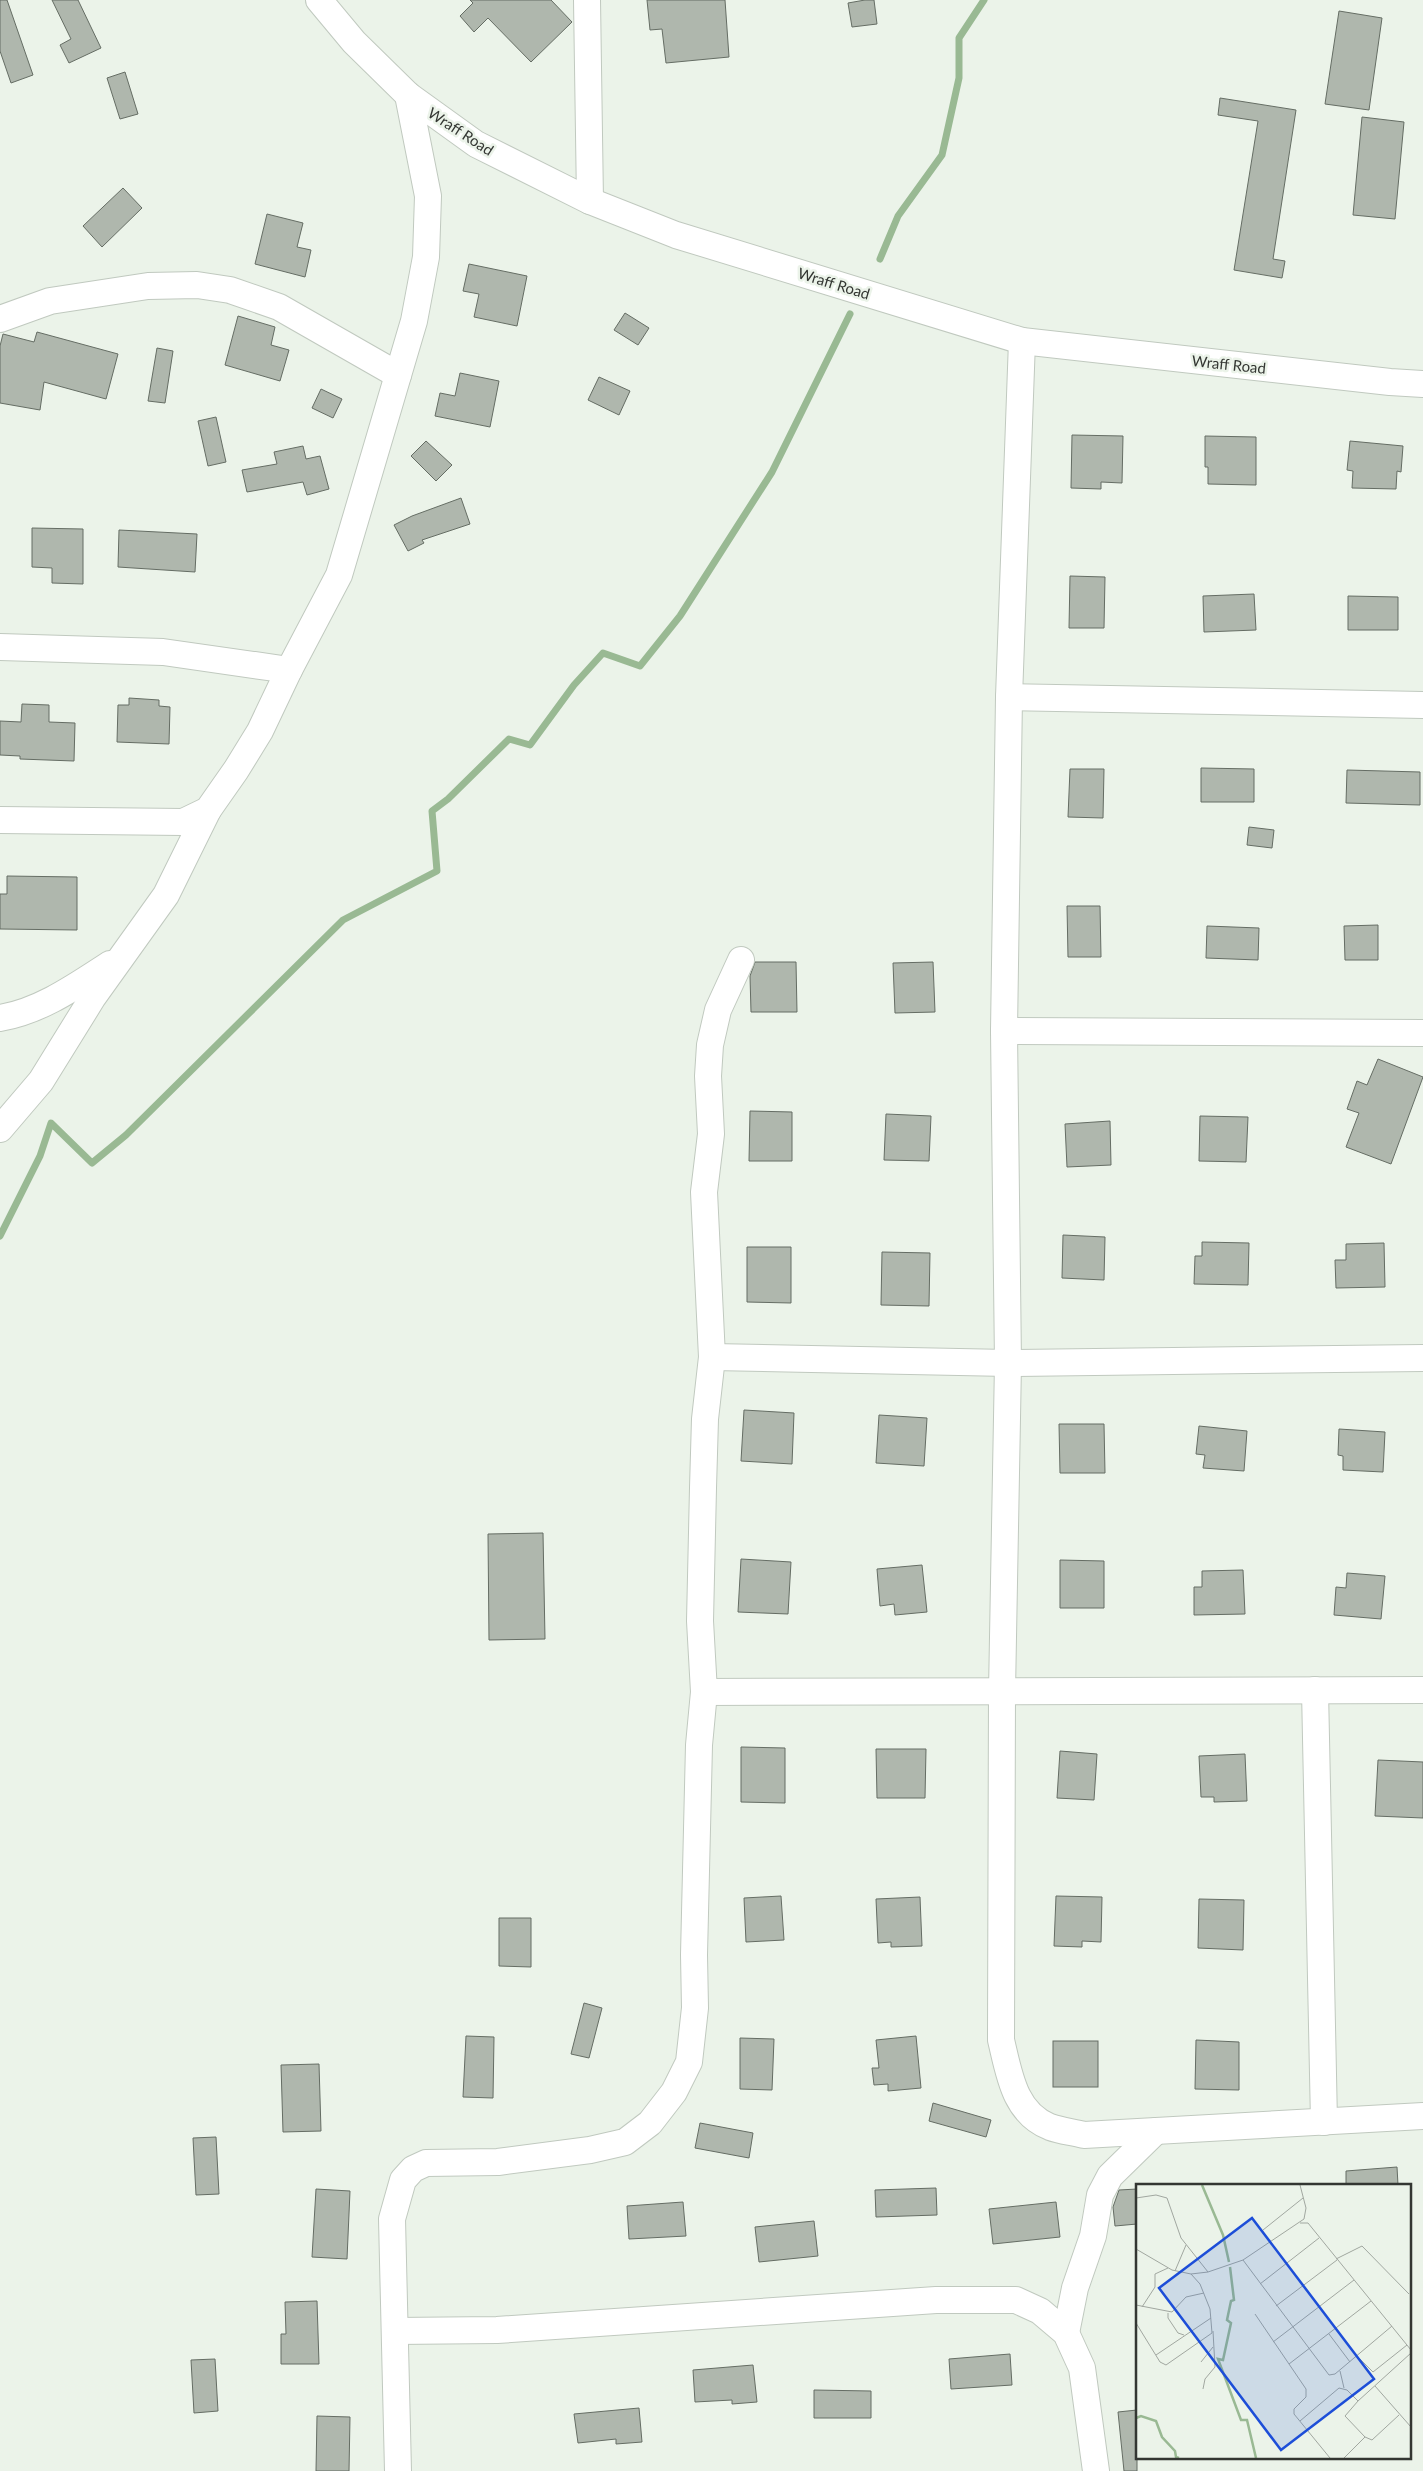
<svg xmlns="http://www.w3.org/2000/svg" width="1423" height="2471" viewBox="0 0 1423 2471" font-family="Lato,sans-serif">
  <style>
    .lines { fill: none; stroke-linecap: round; stroke-linejoin: round }
    .stream { stroke: #99b993; stroke-width: 7 }
    .building { fill: #afb7ad; stroke: #656d64 }
    .street-casing { stroke: #c0c9bf; stroke-width: 28 }
    .street { stroke: #fff; stroke-width: 26 }
    .labels { text-anchor: middle; dominant-baseline: central; stroke-width: 5; stroke-linejoin: round; paint-order: stroke }
    .street-label { font-size: 15px; fill: #333632; stroke: #ebf3e9 }
    .inset-river { fill: none; stroke: #99b993; stroke-width: 2.5 }
    .inset-road { fill: none; stroke: #a1a7a0; stroke-width: 1 }
    .view { fill: #1d4ed8; fill-opacity: 0.15; stroke: #1d4ed8; stroke-width: 2.5 }
    .inset-edge { fill: none; stroke: #333632; stroke-width: 2.5 }
  </style>
  <rect width="100%" height="100%" fill="#ebf3e9"/>
  <g class="lines">
    <g class="stream">
      <path d="M880 259 898 216 942 155 959 78V38L984 0"/>
      <path d="M0 1236 40 1156 51 1123 92 1163 126 1135 343 920 437 871 432 811 448 799 509 739 530 745 574 685 603 653 640 666 680 616 772 472 850 314"/>
    </g>
  </g>
  <g class="building">
    <path d="M0 0H7L33 75 11 83 0 51Z"/>
    <path d="M52 0H78L101 48 69 63 60 45 71 39Z"/>
    <path d="M470 0H551L572 22 531 62 488 18 474 32 460 16 473 3Z"/>
    <path d="M647 0H725L729 57 666 63 662 29 650 30Z"/>
    <path d="M865 0H874L877 24 852 27 848 3Z"/>
    <path d="M1339 11 1382 18 1369 110 1325 104Z"/>
    <path d="M125 72 138 114 120 119 107 78Z"/>
    <path d="M1220 98 1296 110 1273 259 1285 261 1282 278 1234 270 1258 121 1218 115Z"/>
    <path d="M1362 117 1404 122 1395 219 1353 215Z"/>
    <path d="M123 188 142 208 102 247 83 226Z"/>
    <path d="M267 214 303 223 297 247 311 250 305 277 255 264Z"/>
    <path d="M469 264 527 276 517 326 474 317 479 294 463 291Z"/>
    <path d="M625 313 649 328 638 345 614 330Z"/>
    <path d="M238 316 275 327 271 345 289 350 280 381 225 365Z"/>
    <path d="M37 332 118 354 106 399 44 382 40 410 0 403V346L3 334 34 342Z"/>
    <path d="M157 348 173 351 165 403 148 401Z"/>
    <path d="M460 373 499 381 490 427 435 416 440 393 455 396Z"/>
    <path d="M599 377 630 391 619 415 588 400Z"/>
    <path d="M321 389 342 399 333 418 312 408Z"/>
    <path d="M216 417 226 462 208 466 198 421Z"/>
    <path d="M1072 435 1123 436 1122 483 1101 482V489L1071 488Z"/>
    <path d="M1205 436 1256 437V485L1208 484V467H1205Z"/>
    <path d="M426 441 452 465 436 481 411 456Z"/>
    <path d="M1350 441 1403 446 1401 472 1397 471 1396 489 1352 488 1353 471 1347 470Z"/>
    <path d="M303 446 306 459 320 456 329 489 307 495 303 482 247 492 242 470 277 464 274 452Z"/>
    <path d="M461 498 470 524 422 540 424 543 408 551 394 525 412 516Z"/>
    <path d="M32 528 83 529V584L52 583V568L32 567Z"/>
    <path d="M119 530 197 534 195 572 118 567Z"/>
    <path d="M1070 576 1105 577 1104 628H1069Z"/>
    <path d="M1254 594 1256 630 1204 632 1203 596Z"/>
    <path d="M1348 596 1398 597V630H1348Z"/>
    <path d="M129 698 159 700V706L170 707 169 744 117 742 118 705H129Z"/>
    <path d="M22 704 49 705V722L75 723 74 761 20 759V756L0 755V721L21 722Z"/>
    <path d="M1201 768 1254 769V802H1201Z"/>
    <path d="M1070 769H1104L1103 818 1068 817Z"/>
    <path d="M1347 770 1420 772V805L1346 803Z"/>
    <path d="M1249 827 1274 830 1272 848 1247 845Z"/>
    <path d="M7 876 77 877V930L0 929V894H7Z"/>
    <path d="M1067 906H1100L1101 957H1068Z"/>
    <path d="M1378 925V960H1345L1344 926Z"/>
    <path d="M1207 926 1259 928 1258 960 1206 958Z"/>
    <path d="M755 962H796L797 1012H751L750 976Z"/>
    <path d="M933 962 935 1012 895 1013 893 963Z"/>
    <path d="M1378 1059 1423 1077 1391 1164 1346 1147 1359 1113 1347 1109 1357 1081 1367 1085Z"/>
    <path d="M750 1111 792 1112V1161H749Z"/>
    <path d="M886 1114 931 1116 929 1161 884 1160Z"/>
    <path d="M1200 1116 1248 1117 1246 1162 1199 1161Z"/>
    <path d="M1110 1121 1111 1165 1067 1167 1065 1124Z"/>
    <path d="M1063 1235 1105 1237 1104 1280 1062 1278Z"/>
    <path d="M1202 1242 1249 1243 1248 1285 1194 1284 1195 1256H1202Z"/>
    <path d="M1384 1243 1385 1287 1336 1288 1335 1260H1346V1244Z"/>
    <path d="M747 1247H791V1303L747 1302Z"/>
    <path d="M882 1252 930 1253 929 1306 881 1305Z"/>
    <path d="M744 1410 794 1413 792 1464 741 1461Z"/>
    <path d="M879 1415 927 1418 924 1466 876 1463Z"/>
    <path d="M1059 1424H1104L1105 1473H1060Z"/>
    <path d="M1199 1426 1247 1431 1244 1471 1203 1468 1205 1455 1196 1454Z"/>
    <path d="M1339 1429 1385 1432 1383 1472 1343 1470V1456L1338 1455Z"/>
    <path d="M543 1533 545 1639 489 1640 488 1534Z"/>
    <path d="M741 1559 791 1562 788 1614 738 1612Z"/>
    <path d="M1060 1560 1104 1561V1608H1060Z"/>
    <path d="M922 1565 927 1612 895 1615 894 1604 880 1606 877 1569Z"/>
    <path d="M1243 1570 1245 1614 1194 1615V1587H1202V1571Z"/>
    <path d="M1347 1573 1385 1576 1381 1619 1334 1615 1336 1587 1346 1588Z"/>
    <path d="M741 1747 785 1748V1803L741 1802Z"/>
    <path d="M876 1749H926L925 1798H877Z"/>
    <path d="M1060 1751 1097 1754 1094 1800 1057 1798Z"/>
    <path d="M1245 1754 1247 1801 1214 1802V1797H1201L1199 1756Z"/>
    <path d="M1378 1760 1423 1762V1818L1375 1816Z"/>
    <path d="M781 1896 784 1940 746 1942 744 1898Z"/>
    <path d="M1056 1896 1102 1897 1101 1942 1082 1941V1947L1054 1946Z"/>
    <path d="M920 1897 922 1946 891 1947V1942L878 1943 876 1899Z"/>
    <path d="M1199 1899 1244 1900 1243 1950 1198 1948Z"/>
    <path d="M499 1918H531V1967L499 1966Z"/>
    <path d="M584 2003 602 2008 589 2058 571 2054Z"/>
    <path d="M466 2036 494 2037 493 2098 463 2097Z"/>
    <path d="M916 2036 921 2088 888 2091V2084L874 2085 872 2068H879L876 2040Z"/>
    <path d="M740 2038 774 2039 772 2090 740 2089Z"/>
    <path d="M1196 2040 1239 2042V2090L1195 2089Z"/>
    <rect x="1053" y="2041" width="45" height="46"/>
    <path d="M319 2064 321 2131 283 2132 281 2065Z"/>
    <path d="M933 2103 991 2120 986 2137 929 2121Z"/>
    <path d="M700 2123 753 2133 749 2158 695 2148Z"/>
    <path d="M216 2137 219 2194 196 2195 193 2138Z"/>
    <path d="M1397 2167 1398 2185H1346V2171Z"/>
    <path d="M936 2188 937 2215 876 2217 875 2190Z"/>
    <path d="M316 2189 350 2191 347 2259 312 2257Z"/>
    <path d="M1137 2189V2224L1115 2226 1113 2207 1119 2190Z"/>
    <path d="M683 2202 686 2236 629 2239 627 2206Z"/>
    <path d="M1056 2202 1060 2237 993 2244 989 2209Z"/>
    <path d="M814 2221 818 2256 759 2262 755 2227Z"/>
    <path d="M317 2301 319 2364H281V2334H286L285 2302Z"/>
    <path d="M1010 2354 1012 2385 951 2389 949 2359Z"/>
    <path d="M215 2359 218 2411 194 2413 191 2360Z"/>
    <path d="M753 2365 757 2402 732 2404V2400L695 2402 693 2370Z"/>
    <path d="M814 2390 871 2391V2418H814Z"/>
    <path d="M639 2408 642 2442 616 2444V2439L578 2443 574 2414Z"/>
    <path d="M1137 2410V2471H1124L1118 2412Z"/>
    <path d="M317 2416 350 2417 349 2471H316Z"/>
  </g>
  <g class="lines">
    <defs>
      <g id="street">
        <path d="M319 0 354 42 408 95 476 144 590 201 676 235 1022 341 1390 382 1423 384"/>
        <path d="M587 0 590 201"/>
        <path d="M0 319 50 301 148 286 197 285 230 290 279 307 398 375"/>
        <path d="M1022 341 1009 697 1004 1031 1008 1363 1002 1692 1001 2040C1009 2073 1014 2113 1050 2127 1061 2131 1073 2132 1084 2135L1423 2116"/>
        <path d="M0 647 163 652 289 670"/>
        <path d="M1009 697 1423 705"/>
        <path d="M0 820 183 822 208 810 236 770 260 731 289 670 339 575 414 321 426 257 428 196 408 95"/>
        <path d="M0 1018C41 1011 76 986 110 964"/>
        <path d="M1004 1031 1423 1033"/>
        <path d="M0 1129 41 1081 93 997 166 895 208 810"/>
        <path d="M712 1357 1008 1363 1423 1358"/>
        <path d="M1315 1690 1324 2122"/>
        <path d="M704 1692 1423 1690"/>
        <path d="M395 2331 497 2330 936 2300H1016L1040 2311 1066 2333 1082 2368 1096 2471"/>
        <path d="M1066 2333 1075 2288 1093 2236 1100 2195 1110 2176 1156 2131"/>
        <path d="M398 2471 392 2219 403 2180 413 2169 426 2163 498 2162 590 2150 625 2142 650 2123 674 2092 689 2062 695 2008 694 1955 699 1745 704 1692 700 1621 703 1488 705 1419 712 1357 704 1192 711 1134 708 1076 710 1045 718 1010 741 960"/>
      </g>
    </defs>
    <use href="#street" class="street-casing"/>
    <use href="#street" class="street"/>
  </g>
  <g class="labels">
    <g class="street-label">
      <text transform="translate(461 131) rotate(33)">Wraff Road</text>
      <text transform="translate(834 283) rotate(17)">Wraff Road</text>
      <text transform="translate(1229 364) rotate(6)">Wraff Road</text>
    </g>
  </g>
  <g transform="translate(1136 2184)">
    <rect width="275" height="275" fill="#ebf3e9"/>
    <path class="inset-river" d="M66 1 87 51 93 78M94 83 98 116 95 117 91 136 95 139 87 176 82 175 105 236H111L120 274M0 234 5 232 20 237 26 253 39 267 40 273 43 274"/>
    <path class="inset-road" d="M0 14 20 11 31 14 45 54 72 88M164 39H172L275 166M127 46 167 14M0 65 36 86 55 90 72 88 107 76 168 35 170 24 164 1M200 75 226 62 273 110M107 76 193 191 199 190 256 142M39 87 50 61M124 100 183 54M0 121 36 128 50 113 68 109M140 122 201 76M6 123 19 103V90L32 84M32 129V134L42 149 48 151M119 130 170 205V213L158 225V230L194 274M0 139 24 178 30 181 76 149 74 125 64 100 55 90M193 150 214 178M137 158 218 96M20 171 75 134M221 172 237 188 271 161M65 178 77 163M153 180 235 117M204 187 208 204M239 202 275 243M67 205 69 195 79 183 77 147M164 237 203 204 211 206 222 217 275 169M229 253 236 256 263 231M208 274 229 253 209 232 222 217"/>
    <path class="view" d="M116 34 238 195 145 266 23 104Z"/>
    <rect width="275" height="275" class="inset-edge"/>
  </g>
</svg>
